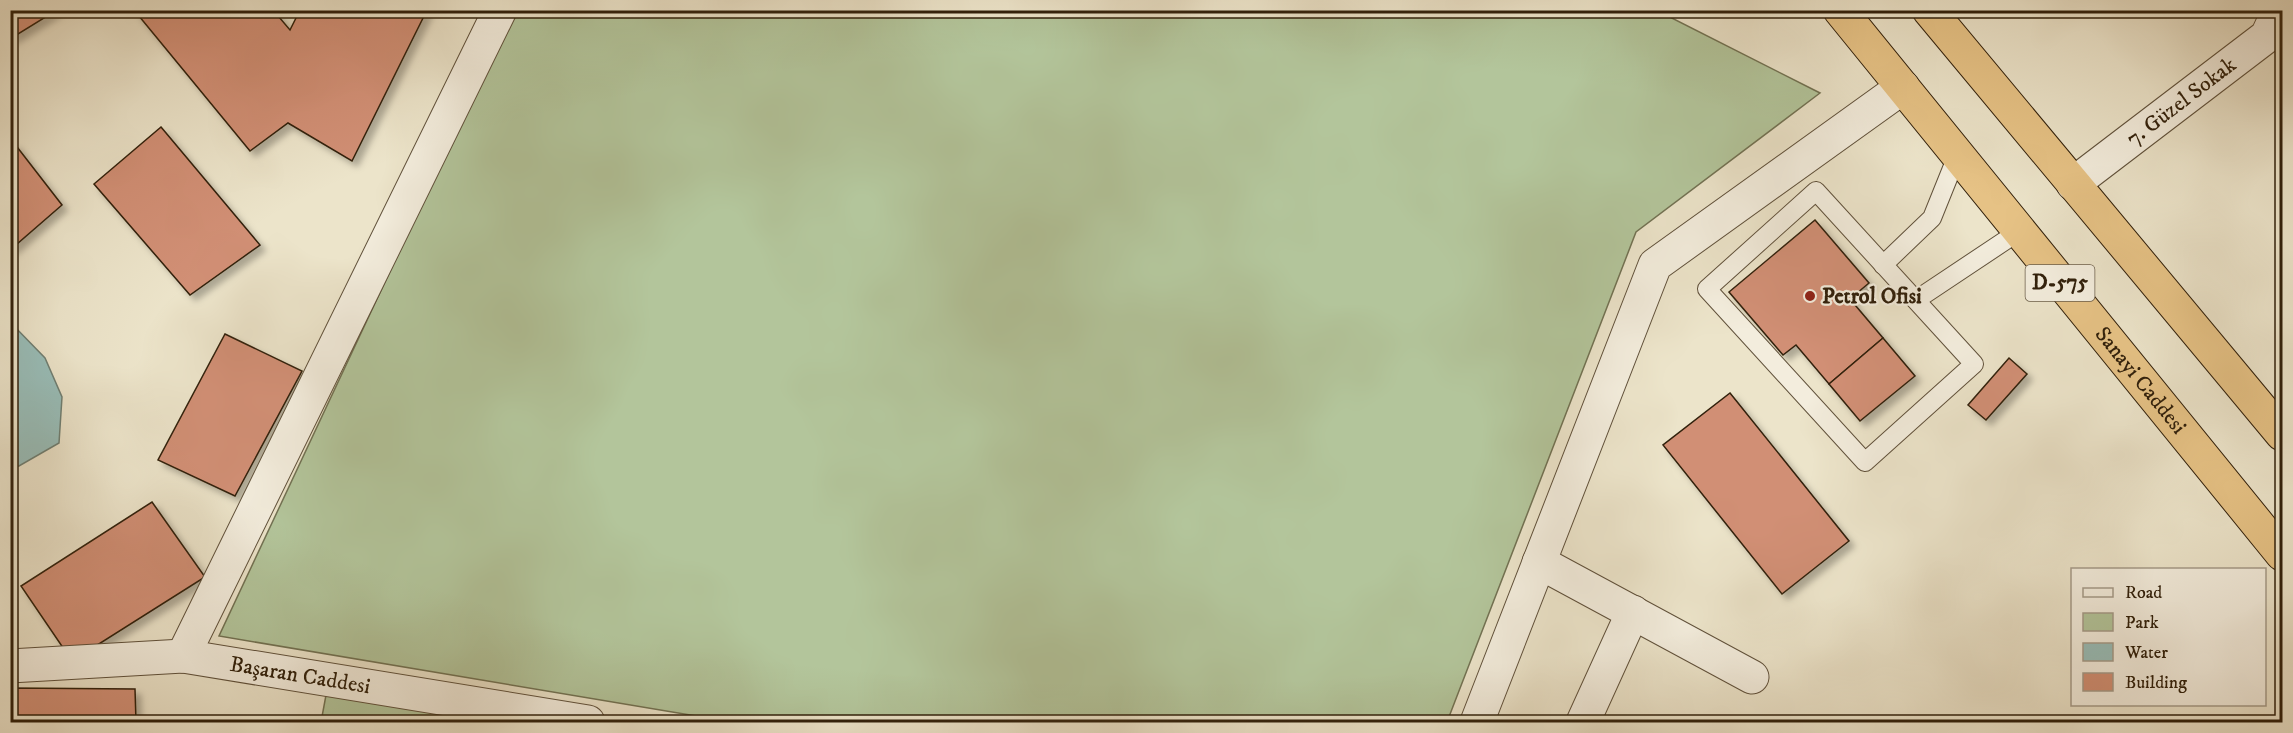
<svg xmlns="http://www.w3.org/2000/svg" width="2293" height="733" viewBox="0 0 2293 733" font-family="'IM FELL DW Pica',serif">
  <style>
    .green { fill: #b3c59b; stroke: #727253; stroke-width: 1.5 }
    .water { fill: #99beb9; stroke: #6f7f73; stroke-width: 1.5 }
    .building { fill: #d18f74; stroke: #31200b; stroke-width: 1.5; filter: url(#shadow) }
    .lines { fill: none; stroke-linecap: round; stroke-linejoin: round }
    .lane-casing { stroke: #60513b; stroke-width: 20 }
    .street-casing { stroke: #60513b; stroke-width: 35 }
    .highway-casing { stroke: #31200b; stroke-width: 35 }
    .lane { stroke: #f3eddd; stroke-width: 18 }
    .street { stroke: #f3eddd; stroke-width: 33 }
    .highway { stroke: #e6c285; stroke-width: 33 }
    .poi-dot { fill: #8f2418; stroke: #f3eddd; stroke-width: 2 }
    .labels { text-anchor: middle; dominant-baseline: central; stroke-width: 4.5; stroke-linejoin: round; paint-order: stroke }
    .shield { fill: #f3eddd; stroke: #6b5e4a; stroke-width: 1.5 }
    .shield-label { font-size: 21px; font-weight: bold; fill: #31200b }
    .street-label { font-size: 22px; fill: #31200b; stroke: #f3eddd }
    .poi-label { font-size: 22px; font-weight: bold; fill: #31200b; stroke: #f3eddd; text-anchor: start }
  </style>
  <defs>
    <filter id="shadow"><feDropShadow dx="5.5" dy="5.5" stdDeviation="3" flood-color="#0004"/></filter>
  </defs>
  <rect width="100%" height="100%" fill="#ece4ca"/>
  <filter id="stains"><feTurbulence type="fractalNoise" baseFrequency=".00333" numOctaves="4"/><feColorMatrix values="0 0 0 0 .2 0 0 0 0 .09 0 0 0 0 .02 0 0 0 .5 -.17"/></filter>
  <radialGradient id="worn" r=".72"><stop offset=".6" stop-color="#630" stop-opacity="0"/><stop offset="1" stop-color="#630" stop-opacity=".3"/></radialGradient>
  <g class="green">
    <path d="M512 11H1658L1820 93 1636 232 1447 722H732L219 636Z"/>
    <path d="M329 679 481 722H321Z"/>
  </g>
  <path class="water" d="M11 323 45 358 62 397 59 443 19 466 11 467Z"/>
  <g class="building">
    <path d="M10 10H57L10 39Z"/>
    <path d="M134 10H273L290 30 300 10H427L352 161 288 123 250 151Z"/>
    <path d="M161 127 260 245 190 295 94 184Z"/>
    <path d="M14 143 62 205 10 250V145Z"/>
    <path d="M1815 220 1869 283 1850 299 1883 338 1829 384 1796 345 1783 355 1729 292Z"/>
    <path d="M225 334 302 371 235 496 158 460Z"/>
    <path d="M1883 338 1915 376 1860 421 1829 384Z"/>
    <path d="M2009 358 2027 374 1986 420 1968 405Z"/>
    <path d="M1730 393 1849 541 1782 594 1663 445Z"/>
    <path d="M152 502 205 577 72 661 21 586Z"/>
    <path d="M10 688 135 689 136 722H10Z"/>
  </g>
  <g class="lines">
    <defs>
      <g id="lane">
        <path d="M1816 191 1974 364 1865 462 1707 289Z"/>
        <path d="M1883 265 1932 218 1957 156"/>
        <path d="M1916 300 2018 232"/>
      </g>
      <g id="street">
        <path id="s1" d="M2073 184 2267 36 2279 10"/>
        <path d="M1539 562 1752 677"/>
        <path d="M183 656 500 10"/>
        <path id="s2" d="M10 666 183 656 588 722"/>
        <path d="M1477 722 1655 265 1903 87"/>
        <path d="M1583 722 1633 612"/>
      </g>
      <g id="highway">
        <path id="s3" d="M1840 10 2282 554"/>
        <path d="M1929 10 2282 434"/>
      </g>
    </defs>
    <use href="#lane" class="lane-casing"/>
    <use href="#street" class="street-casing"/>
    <use href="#highway" class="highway-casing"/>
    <use href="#lane" class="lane"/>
    <use href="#street" class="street"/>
    <use href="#highway" class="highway"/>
  </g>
  <circle class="poi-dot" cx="1810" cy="296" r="6"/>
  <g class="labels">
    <rect class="shield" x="2025.5" y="265" width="69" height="36" rx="4.5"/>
    <g class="shield-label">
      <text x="2060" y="283">D-575</text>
    </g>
    <g class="street-label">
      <text stroke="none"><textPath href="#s1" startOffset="136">7. Güzel Sokak</textPath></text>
      <text stroke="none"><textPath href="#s3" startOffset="477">Sanayi Caddesi</textPath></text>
      <text stroke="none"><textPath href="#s2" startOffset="292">Başaran Caddesi</textPath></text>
    </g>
    <g class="poi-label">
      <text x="1822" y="296">Petrol Ofisi</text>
    </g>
  </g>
  <rect width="2293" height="733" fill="none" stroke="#ece4ca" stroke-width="36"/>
  <rect x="12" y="12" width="2269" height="709" fill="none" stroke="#31200b" stroke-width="3"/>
  <rect x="18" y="18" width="2257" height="697" fill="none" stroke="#31200b" stroke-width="1.5"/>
  <rect x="2071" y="568" width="195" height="138" fill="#f3eddd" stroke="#a59b89" stroke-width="1.5"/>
  <rect x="2083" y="588" width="30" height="9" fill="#f3eddd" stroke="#a59b89" stroke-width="1.5"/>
  <text x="2125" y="598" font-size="18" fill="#31200b">Road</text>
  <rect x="2083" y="613" width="30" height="18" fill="#b3c59b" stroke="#a59b89" stroke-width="1.5"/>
  <text x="2125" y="628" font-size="18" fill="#31200b">Park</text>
  <rect x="2083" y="643" width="30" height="18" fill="#99beb9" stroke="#a59b89" stroke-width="1.5"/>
  <text x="2125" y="658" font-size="18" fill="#31200b">Water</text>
  <rect x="2083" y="673" width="30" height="18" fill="#d18f74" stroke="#a59b89" stroke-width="1.5"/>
  <text x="2125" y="688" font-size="18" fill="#31200b">Building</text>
  <rect width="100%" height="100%" filter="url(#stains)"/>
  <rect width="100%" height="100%" fill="url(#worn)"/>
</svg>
